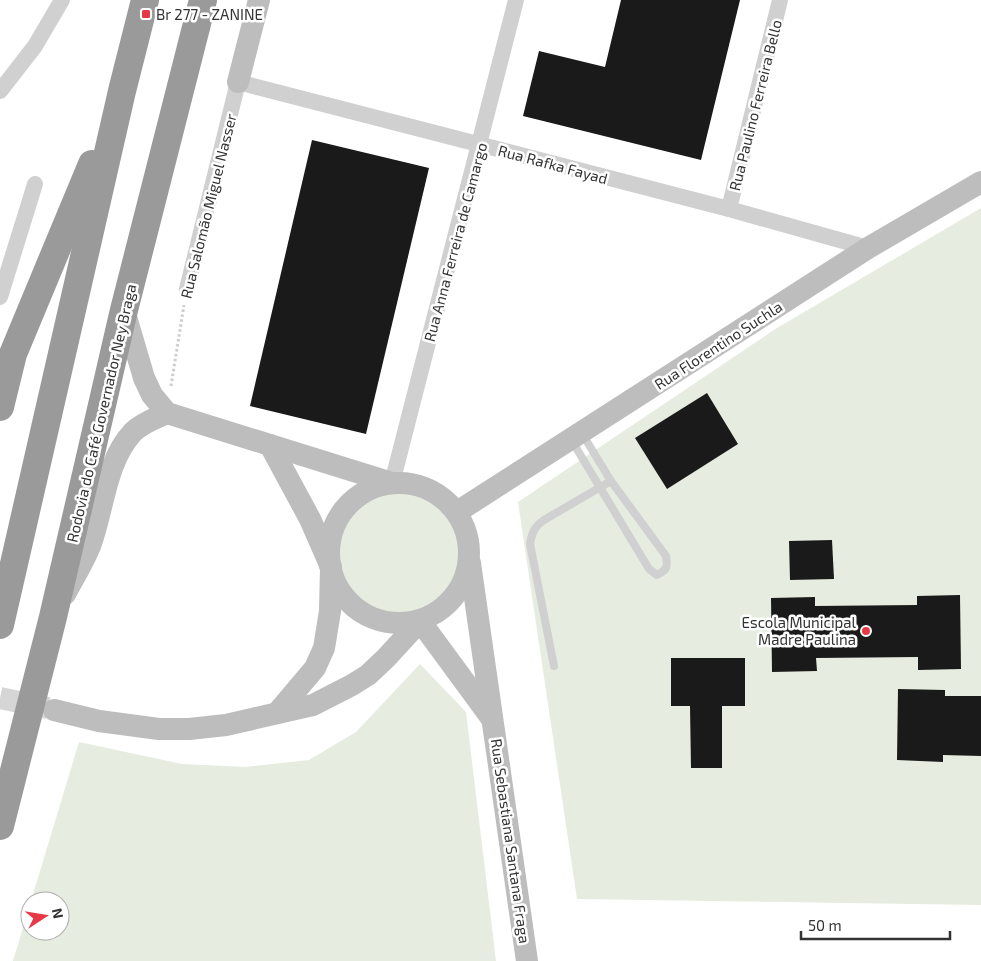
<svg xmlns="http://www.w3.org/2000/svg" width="981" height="961" viewBox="0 0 981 961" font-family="'Exo 2',sans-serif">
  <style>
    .green { fill: #e6ecdf }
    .building { fill: #1a1a1a }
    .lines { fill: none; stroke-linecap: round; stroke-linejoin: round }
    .secondary-tunnel { stroke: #d6d6d6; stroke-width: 22; stroke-dasharray: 22 11; stroke-linecap: butt }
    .path { stroke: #cdcdcd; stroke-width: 3; stroke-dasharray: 2.5 2.5; stroke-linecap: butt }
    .lane { stroke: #d0d0d0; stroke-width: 8 }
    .street { stroke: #d0d0d0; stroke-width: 16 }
    .secondary { stroke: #bdbdbd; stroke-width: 22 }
    .highway { stroke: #9a9a9a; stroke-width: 28 }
    .poi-dot { fill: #e63946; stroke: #fff; stroke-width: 2 }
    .labels { text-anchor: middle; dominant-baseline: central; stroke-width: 5; stroke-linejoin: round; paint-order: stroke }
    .poi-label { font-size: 15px; fill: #333; stroke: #fff; text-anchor: start }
    .street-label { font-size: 15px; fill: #333; stroke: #fff }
  </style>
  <rect width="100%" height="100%" fill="#fff"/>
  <g class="green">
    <path d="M981 208V905L577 899 518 502 777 328Z"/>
    <circle cx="399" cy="553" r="60"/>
    <path d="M420 664 466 712 496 961H13L30 904V931H60V901H31L79 742 182 764 245 767 309 760 356 732Z"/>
  </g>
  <g class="building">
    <path d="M621 0H740L701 160 523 116 539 51 605 67Z"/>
    <path d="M312 140 429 168 366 434 250 406Z"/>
    <path d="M707 393 738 444 667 489 635 438Z"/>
    <path d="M832 540 834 579 790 580 789 541Z"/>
    <path d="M960 595 961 669 918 670V657L816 658 817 671 772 672 771 598 815 597V606L917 605V596Z"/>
    <path d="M671 658H745V706H722V768H691L690 706H671Z"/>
    <path d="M898 689 945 690V696H981V756L943 755V762L897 760Z"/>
  </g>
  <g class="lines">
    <path class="secondary-tunnel" d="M0 698 48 708"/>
    <path class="path" d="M171 386 184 305"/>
    <g class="lane">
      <path d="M572 441 649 569 657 575C667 570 668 567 666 556L611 481 583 435"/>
      <path d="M554 666 530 544C532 533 534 527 544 520L611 481"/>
    </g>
    <g class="street">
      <path d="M0 91 35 46 62 0"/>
      <path d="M729 209 780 0"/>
      <path d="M187 289 238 82 729 209 868 248"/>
      <path d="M0 297 35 184"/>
      <path d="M392 483 516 0"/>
    </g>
    <g class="secondary">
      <path d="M238 82 259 0"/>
      <path d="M124 310 144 378 152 395 167 413 392 483"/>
      <path d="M270 445 310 519 331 567 330 611 324 648 315 668 277 713"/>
      <circle cx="399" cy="553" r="70"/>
      <path d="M457 512 868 248 981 182"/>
      <path d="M470 563 527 961"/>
      <path d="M65 594C73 579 83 563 90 546 104 509 105 462 133 432 142 423 156 418 167 413"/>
      <path d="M420 621 492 719"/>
      <path d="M54 710 99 721 159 729H189L226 725 313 705 352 685 368 675 386 658 420 621"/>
    </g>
    <g class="highway">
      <path d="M0 407 13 354 92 164"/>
      <path d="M0 625 122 91 145 0"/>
      <path d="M0 826 53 617 124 310 203 0"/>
    </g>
  </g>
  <g class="poi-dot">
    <rect x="141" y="9" width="10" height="10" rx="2.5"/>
    <circle cx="866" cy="631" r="5"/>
  </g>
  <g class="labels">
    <g class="poi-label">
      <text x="156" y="14">Br 277 - ZANINE</text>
      <text x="856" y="622" text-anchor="end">Escola Municipal<tspan x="856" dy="17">Madre Paulina</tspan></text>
    </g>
    <g class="street-label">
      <text transform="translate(755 105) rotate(-76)">Rua Paulino Ferreira Bello</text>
      <text transform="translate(553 164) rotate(15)">Rua Rafka Fayad</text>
      <text transform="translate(208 206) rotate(-76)">Rua Salomão Miguel Nasser</text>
      <text transform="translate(455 242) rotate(-75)">Rua Anna Ferreira de Camargo</text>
      <text transform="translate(718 345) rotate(-33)">Rua Florentino Suchla</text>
      <text transform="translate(101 413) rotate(-77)">Rodovia do Café Governador Ney Braga</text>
      <text transform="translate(511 841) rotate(82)">Rua Sebastiana Santana Fraga</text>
    </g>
  </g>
  <g transform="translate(45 916) rotate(78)"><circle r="24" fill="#ffffff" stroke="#adadad"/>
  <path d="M0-4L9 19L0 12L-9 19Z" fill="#e63946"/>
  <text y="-8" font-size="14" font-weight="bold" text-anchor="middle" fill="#333333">N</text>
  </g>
  <path d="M801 931v8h149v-8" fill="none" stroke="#333333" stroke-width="2.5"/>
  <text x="808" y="931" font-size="15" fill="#333333" stroke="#ffffff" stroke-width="4" paint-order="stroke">50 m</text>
</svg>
